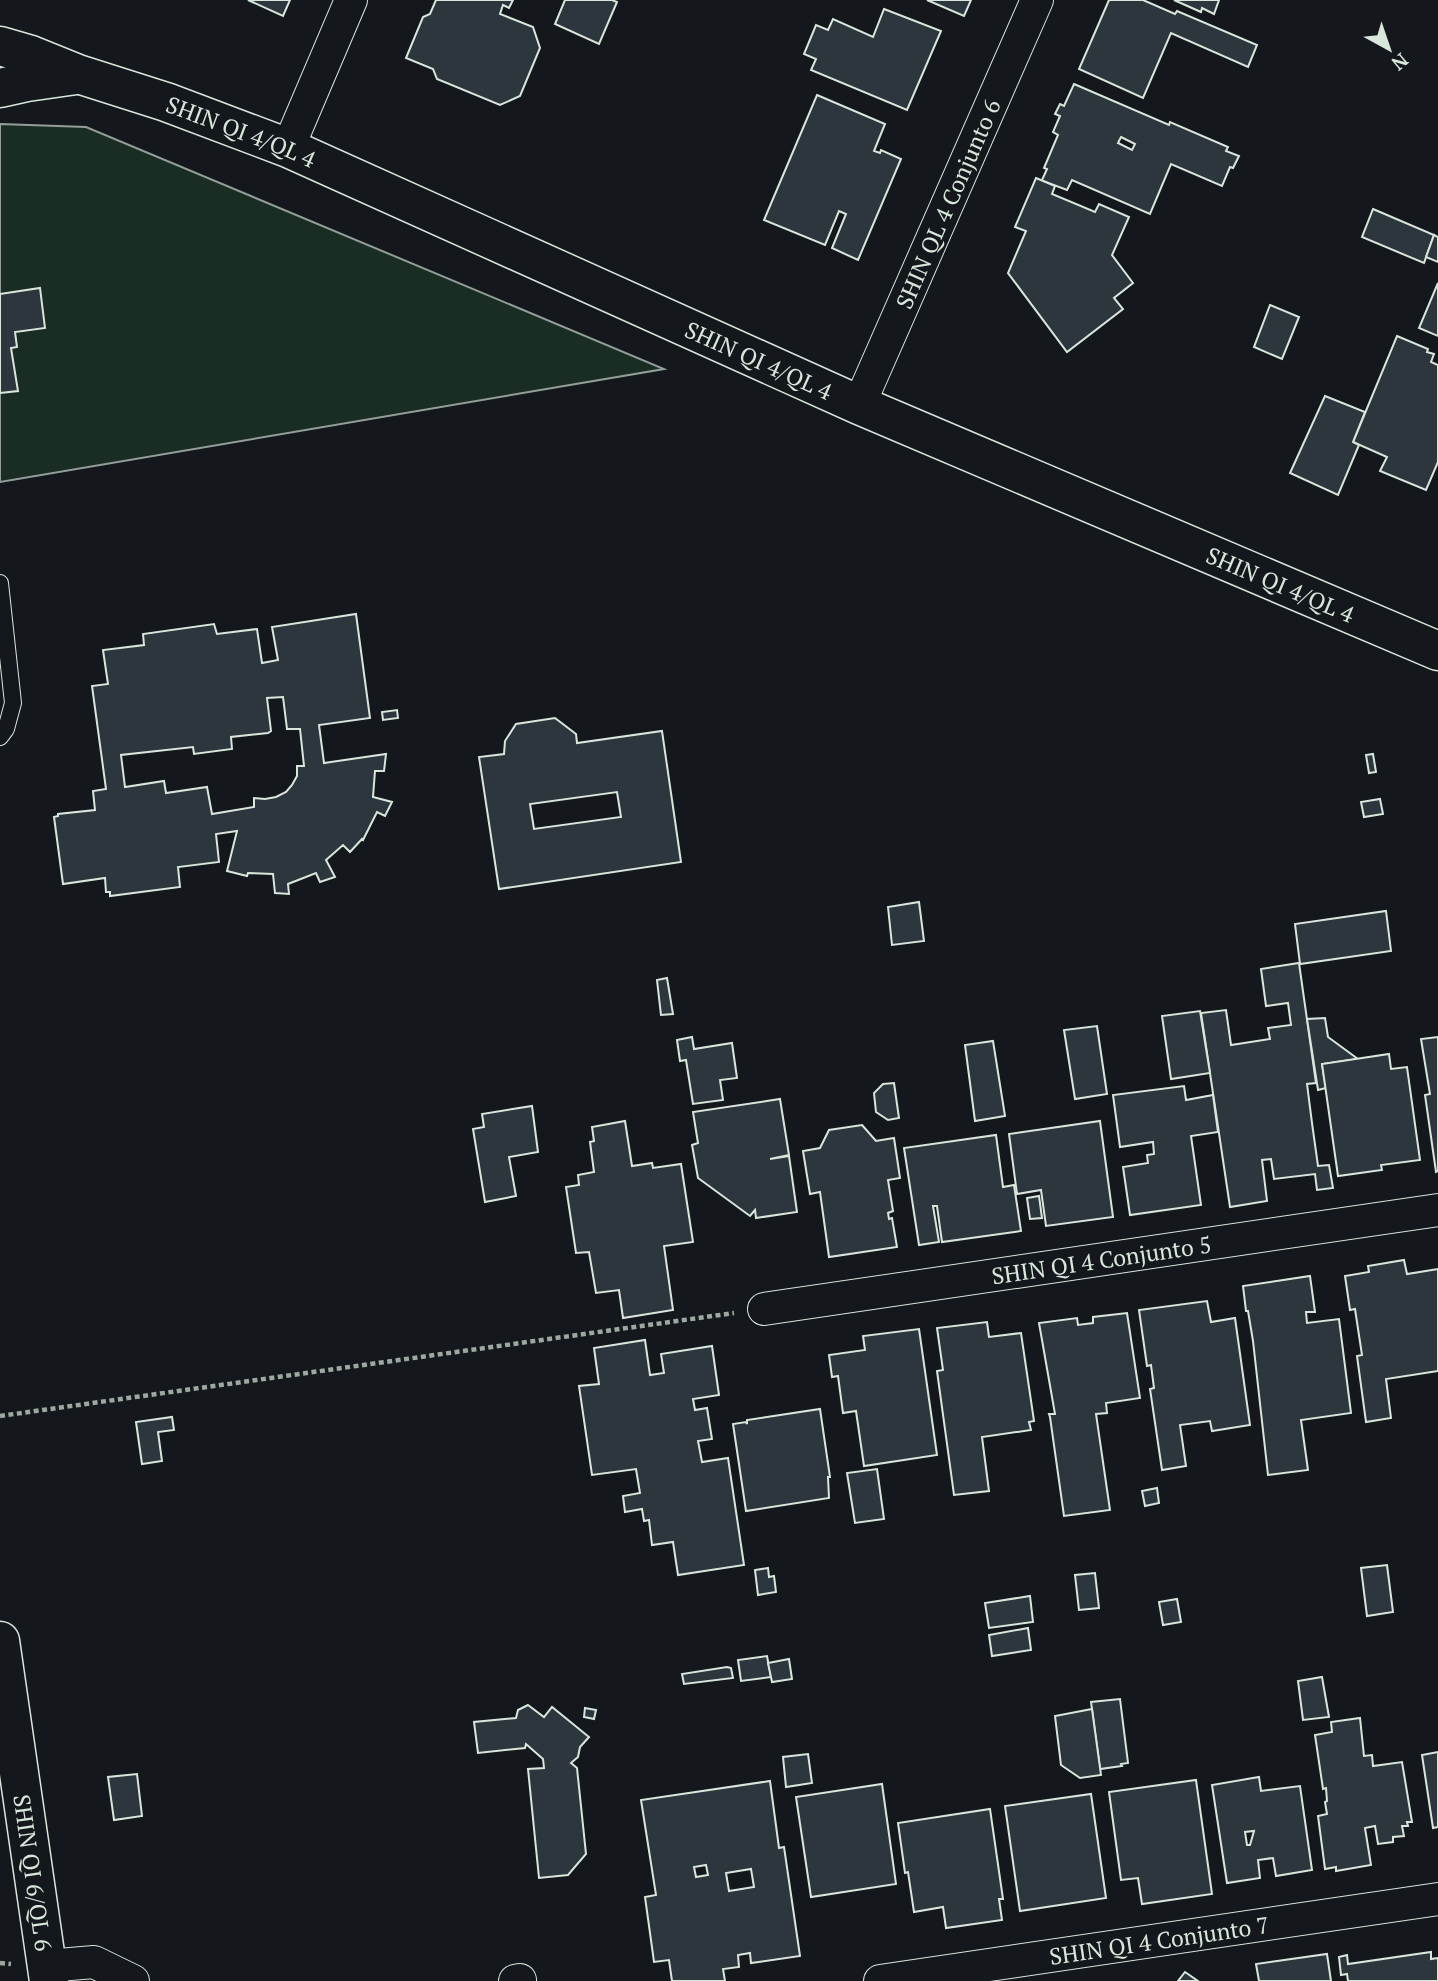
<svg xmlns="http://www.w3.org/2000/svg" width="1438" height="1981" viewBox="0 0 1438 1981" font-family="'PT Serif',serif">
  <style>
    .green { fill: #1a2d24; stroke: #939e99; stroke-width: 2 }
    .building { fill: #2c363c; stroke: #d8e6dc; stroke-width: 2; fill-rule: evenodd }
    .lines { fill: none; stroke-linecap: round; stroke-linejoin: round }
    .service-casing { stroke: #d8e6dc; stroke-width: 18 }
    .minor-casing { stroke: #d8e6dc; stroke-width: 34 }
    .tertiary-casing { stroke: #d8e6dc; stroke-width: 41 }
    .path { stroke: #9da8a2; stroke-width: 4.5; stroke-dasharray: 5 3.5; stroke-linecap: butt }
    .service { stroke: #14181c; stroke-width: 16 }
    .minor { stroke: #14181c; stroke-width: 32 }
    .tertiary { stroke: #14181c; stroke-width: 38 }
    .labels { text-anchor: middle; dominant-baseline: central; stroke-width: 5; stroke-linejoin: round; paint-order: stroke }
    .street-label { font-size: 23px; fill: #d8e6dc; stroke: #14181c }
  </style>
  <rect width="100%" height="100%" fill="#14181c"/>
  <path class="green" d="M0 124 86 127 664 369 0 482Z"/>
  <g class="building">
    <path d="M248 0H290L283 16Z"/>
    <path d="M436 0H513L509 8 503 5 500 14 533 27 540 48 520 96 500 105 437 79 433 69 406 58 423 17 430 14Z"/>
    <path d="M565 0H612L617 2 599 44 555 24Z"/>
    <path d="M927 0H971L964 16Z"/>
    <path d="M1109 0H1143L1175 14 1177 11 1257 45 1248 67 1171 33 1143 98 1079 69Z"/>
    <path d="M1174 0H1219L1214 14 1202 8 1201 12Z"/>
    <path d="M884 9 941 31 907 110 811 70 816 59 804 54 816 25 828 30 833 19 873 37Z"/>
    <path d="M1074 84 1169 125 1170 122 1228 147 1226 151 1239 156 1233 168 1230 167 1222 186 1171 164 1150 214 1072 180 1067 190 1043 181 1042 180 1047 169 1044 168 1058 135 1053 132 1060 116 1055 114 1060 104 1064 106ZM1121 137 1135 144 1132 150 1118 143Z"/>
    <path d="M817 95 885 124 874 151 880 153 881 150 901 159 858 260 832 248 846 214 839 211 825 245 764 220Z"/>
    <path d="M1036 178 1055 186 1052 194 1095 212 1099 204 1129 217 1112 255 1133 283 1114 298 1123 309 1067 352 1008 273 1026 231 1015 227Z"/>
    <path d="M1373 209 1434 235 1424 263 1362 237Z"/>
    <path d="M1434 235 1438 237V262L1426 257Z"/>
    <path d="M1438 283V336L1419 328Z"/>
    <path d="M40 288 45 328 15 332 17 347 11 348 18 391 0 393V294Z"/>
    <path d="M1270 305 1299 317 1282 359 1254 347Z"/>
    <path d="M1397 336 1428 349 1427 352 1434 354 1431 362 1438 365V462L1426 490 1380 471 1387 457 1353 442Z"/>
    <path d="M1325 396 1365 412 1353 442 1359 445 1338 495 1290 473Z"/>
    <path d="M356 614 370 718 319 725 324 763 386 754 384 771H375L373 797 392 802 385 816 377 812 363 840 362 839 350 852 343 845 326 860 335 877 320 882 316 873 288 884 289 894 275 893 273 874 248 873 247 876 227 871 237 831 216 834 219 862 178 867 180 887 110 896V892H106L105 878 63 884 54 817 58 816V814L95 810 93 791 106 789 92 686 108 684 103 650 144 645 143 634 214 624 217 634 257 629 262 663 278 660 272 627ZM283 697 287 729H300L304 766H297V776L292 785 286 792 276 797 265 799 254 798V807L212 814 207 787 166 793 164 781 125 787 121 755 193 747 194 754 232 749 231 737 268 733 271 731 267 698Z"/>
    <path d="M397 710 398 718 383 720 382 712Z"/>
    <path d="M555 718 576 734 577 743 662 731 681 862 499 889 479 757 504 754 505 741 516 724ZM617 792 621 817 534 829 530 804Z"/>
    <path d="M1373 754 1376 772 1369 773 1366 755Z"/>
    <path d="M1380 799 1383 814 1364 817 1361 802Z"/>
    <path d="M919 902 924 941 892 945 888 907Z"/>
    <path d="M1386 911 1391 951 1300 964 1295 924Z"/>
    <path d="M1299 963 1316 1083 1307 1084 1312 1123 1318 1166 1329 1165 1333 1188 1317 1190 1315 1174 1274 1179 1271 1159 1262 1160 1267 1201 1230 1207 1201 1013 1226 1010 1231 1045 1270 1039 1268 1028 1291 1025 1288 1003 1266 1006 1261 969Z"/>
    <path d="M667 978 673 1014 661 1015 657 980Z"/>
    <path d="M1200 1011 1210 1073 1171 1079 1162 1016Z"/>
    <path d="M1325 1018 1328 1037 1358 1059 1322 1064 1326 1088 1318 1090 1307 1019Z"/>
    <path d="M1097 1026 1107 1094 1075 1099 1064 1030Z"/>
    <path d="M692 1037 694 1049 732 1043 737 1078 720 1080 723 1100 693 1104 686 1060 680 1061 677 1040Z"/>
    <path d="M1438 1037V1171L1436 1172 1425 1095 1430 1094 1421 1039Z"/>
    <path d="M993 1041 1005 1116 975 1121 965 1045Z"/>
    <path d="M1389 1054 1391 1069 1407 1067 1420 1160 1381 1165 1382 1170 1338 1176 1322 1064Z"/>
    <path d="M894 1083 899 1118 888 1120 876 1112 874 1093 883 1084Z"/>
    <path d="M1184 1086 1186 1100 1213 1095 1218 1132 1191 1136 1201 1205 1130 1215 1123 1167 1148 1163 1147 1155 1154 1154 1153 1142 1120 1147 1113 1095Z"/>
    <path d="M780 1099 789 1155 770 1159 789 1156 797 1212 756 1218 755 1210 750 1216 698 1178 692 1145 698 1143 693 1112Z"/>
    <path d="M532 1106 538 1152 509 1157 516 1196 485 1202 473 1129 484 1127 482 1114Z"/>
    <path d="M625 1121 632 1166 652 1163 653 1168 681 1164 693 1242 664 1246 673 1310 623 1318 619 1290 596 1293 589 1252 576 1253 566 1187 579 1185 578 1175 594 1172 590 1142 594 1141 592 1127Z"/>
    <path d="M1100 1121 1113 1217 1046 1226 1041 1190 1017 1194 1009 1134Z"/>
    <path d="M862 1125 876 1141 894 1138 900 1178 888 1180 893 1211 888 1213 889 1219 892 1218 897 1247 829 1257 820 1192 810 1194 803 1151 820 1148 829 1130Z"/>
    <path d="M996 1135 1003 1187 1014 1185 1021 1231 942 1242 937 1206H933L939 1242 919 1245 904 1148Z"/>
    <path d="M1039 1196 1042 1218 1030 1219 1027 1198Z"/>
    <path d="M1404 1260 1407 1274 1438 1269V1371L1386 1379 1391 1418 1366 1422 1357 1356 1362 1355 1355 1309 1350 1310 1345 1276 1369 1272 1368 1266Z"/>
    <path d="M1310 1276 1315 1312H1306L1307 1323 1339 1319 1351 1413 1301 1420 1308 1470 1268 1475 1253 1341 1248 1311H1246L1243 1286Z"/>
    <path d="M1207 1301 1211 1322 1235 1318 1250 1425 1212 1431 1210 1421 1180 1425 1186 1466 1162 1470 1150 1389 1154 1388 1151 1365 1147 1366 1139 1310Z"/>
    <path d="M1127 1313 1140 1398 1106 1403 1107 1413 1096 1414 1110 1510 1064 1516 1050 1417 1049 1414H1055L1039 1323 1077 1318 1078 1325 1093 1323V1317Z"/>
    <path d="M987 1322 989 1337 1021 1333 1034 1421 1029 1422 1031 1430 982 1437 989 1491 954 1495 937 1371 943 1370 937 1328Z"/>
    <path d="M919 1329 937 1455 864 1466 856 1411 843 1413 838 1376 832 1377 829 1355 865 1350 863 1336Z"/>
    <path d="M645 1340 650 1375 664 1373 661 1354 712 1346 719 1395 693 1399 695 1410 707 1408 712 1439 698 1441 702 1462 728 1458 744 1565 678 1575 673 1542 652 1545 649 1520 644 1521 642 1509 625 1512 623 1496 640 1493 636 1469 592 1475 579 1386 599 1384 594 1348Z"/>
    <path d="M820 1409 830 1477H828L829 1498 746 1511 733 1424 746 1422 747 1424V1420Z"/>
    <path d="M172 1417 174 1430 158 1432 162 1461 142 1464 136 1422Z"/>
    <path d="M877 1469 884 1519 855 1523 847 1473Z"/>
    <path d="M1157 1488 1159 1503 1145 1506 1142 1491Z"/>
    <path d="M1387 1565 1393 1612 1367 1616 1361 1568Z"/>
    <path d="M768 1568 769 1577 774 1576 776 1592 758 1595 755 1570Z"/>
    <path d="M1095 1573 1099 1608 1079 1610 1075 1575Z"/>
    <path d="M1030 1596 1033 1622 989 1628 985 1603Z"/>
    <path d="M1177 1599 1181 1622 1163 1625 1159 1602Z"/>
    <path d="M1028 1628 1031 1650 992 1656 989 1635Z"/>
    <path d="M767 1656 771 1677 741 1681 738 1660Z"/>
    <path d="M789 1659 792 1679 772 1682 768 1663Z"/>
    <path d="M727 1667 731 1668 733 1678 684 1684 682 1674Z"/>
    <path d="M1322 1677 1329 1717 1303 1720 1298 1681Z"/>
    <path d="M1120 1699 1128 1763 1121 1764 1122 1766 1100 1769 1091 1702Z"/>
    <path d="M528 1705 544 1717 552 1707 589 1737 580 1747 578 1757 571 1763 577 1768 586 1854 568 1875 539 1878 528 1769 544 1768 543 1759 526 1744 525 1748 478 1753 474 1722 516 1718 518 1710Z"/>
    <path d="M585 1708 596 1710 594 1719 584 1717Z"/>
    <path d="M1092 1709 1101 1775 1080 1778 1061 1765 1055 1716Z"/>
    <path d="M1360 1718 1364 1756 1372 1755 1373 1766 1402 1762 1412 1822H1407L1408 1826H1402L1404 1836 1393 1837V1842L1378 1844 1375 1826 1365 1828 1371 1865 1336 1871V1867L1325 1869 1318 1816 1327 1814 1325 1802 1327 1801 1326 1788 1323 1789 1315 1735 1332 1732 1331 1722Z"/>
    <path d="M1438 1752V1827L1433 1828 1422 1755Z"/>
    <path d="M808 1754 812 1783 786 1787 783 1757Z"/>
    <path d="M137 1774 142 1816 114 1820 108 1777Z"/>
    <path d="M1259 1777 1261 1791 1300 1786 1312 1870 1276 1876 1273 1858 1258 1860 1260 1878 1227 1883 1212 1785ZM1254 1831 1250 1845H1247L1245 1832Z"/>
    <path d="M1196 1780 1212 1894 1142 1904 1138 1878 1121 1880 1109 1792Z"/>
    <path d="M770 1781 779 1848 784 1847 800 1956 751 1963 750 1953 738 1955 739 1967 723 1969 725 1981H672L669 1960 654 1962 645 1897 656 1895 641 1800ZM706 1865 708 1875 696 1877 694 1867ZM751 1869 754 1887 729 1891 726 1873Z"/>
    <path d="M882 1784 896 1884 811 1897 796 1797Z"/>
    <path d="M1091 1794 1106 1898 1020 1911 1005 1806Z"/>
    <path d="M990 1809 1003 1899H999L1002 1920 946 1928 943 1907 914 1912 908 1872 905 1873 898 1823Z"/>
    <path d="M1431 1952V1959L1438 1958V1981H1348L1347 1974 1341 1975 1339 1957 1347 1955 1348 1964Z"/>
    <path d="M1327 1954 1331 1981H1259L1256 1964Z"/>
    <path d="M1185 1972 1198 1981H1178Z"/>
  </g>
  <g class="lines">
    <defs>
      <path id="service" d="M0 583 13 703 6 729 0 737"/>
      <g id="minor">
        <path d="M288 148 351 0"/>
        <path id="s1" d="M859 405 1037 0"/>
        <path id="s2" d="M764 1309 1438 1210"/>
        <path d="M47 1966 94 1962 133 1981"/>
        <path d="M515 1981 520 1980"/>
        <path id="s3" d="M880 1981 1438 1899"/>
      </g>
      <g id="tertiary">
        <path id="s4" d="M0 46 31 55 78 74 166 102 288 148 859 405 1438 651"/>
        <path d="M0 88 27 82 76 75"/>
        <path id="s5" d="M0 1641 49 1981"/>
      </g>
    </defs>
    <use href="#service" class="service-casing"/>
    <use href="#minor" class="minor-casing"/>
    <use href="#tertiary" class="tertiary-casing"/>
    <g class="path">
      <path d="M0 1416 734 1313"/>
      <path d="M0 1963 11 1964"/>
    </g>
    <use href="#service" class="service"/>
    <use href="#minor" class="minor"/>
    <use href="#tertiary" class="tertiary"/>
  </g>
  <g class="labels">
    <g class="street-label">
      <text stroke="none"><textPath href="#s4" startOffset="256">SHIN QI 4/QL 4</textPath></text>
      <text stroke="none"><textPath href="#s1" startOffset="220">SHIN QL 4 Conjunto 6</textPath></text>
      <text stroke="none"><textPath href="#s4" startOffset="822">SHIN QI 4/QL 4</textPath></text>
      <text stroke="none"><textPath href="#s4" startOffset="1390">SHIN QI 4/QL 4</textPath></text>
      <text stroke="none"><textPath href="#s2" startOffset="341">SHIN QI 4 Conjunto 5</textPath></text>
      <text stroke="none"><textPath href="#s5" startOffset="234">SHIN QI 6/QL 6</textPath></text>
      <text stroke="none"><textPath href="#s3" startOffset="282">SHIN QI 4 Conjunto 7</textPath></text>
    </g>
  </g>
  <g transform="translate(1389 49) rotate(140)" stroke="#14181c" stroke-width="5" paint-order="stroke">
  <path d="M0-5L12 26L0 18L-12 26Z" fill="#d8e6dc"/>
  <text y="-10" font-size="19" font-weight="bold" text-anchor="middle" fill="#d8e6dc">N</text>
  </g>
</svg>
